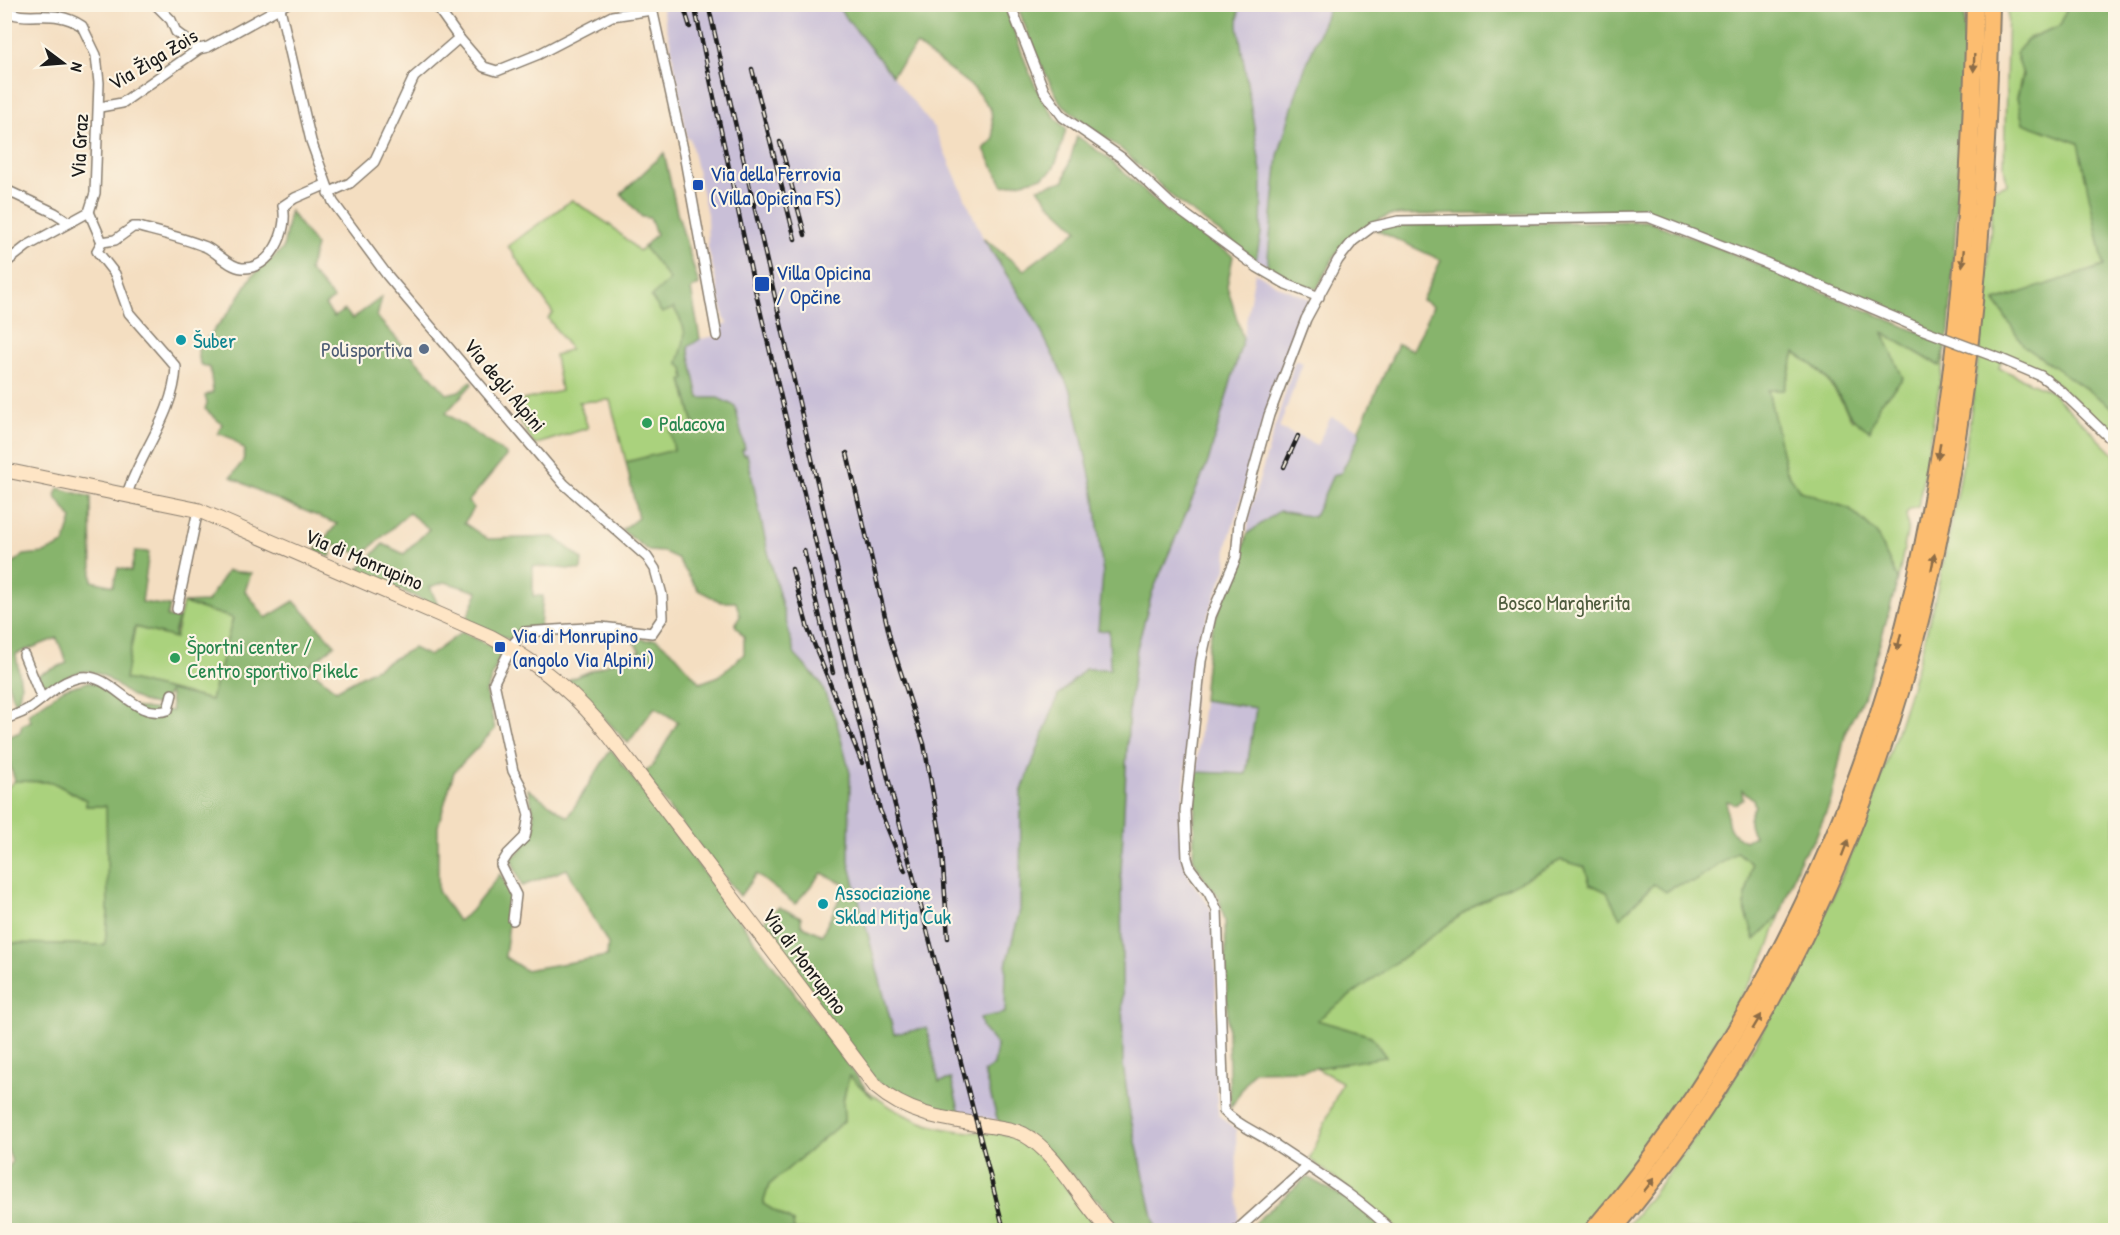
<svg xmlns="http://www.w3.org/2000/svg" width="2120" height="1235" viewBox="0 0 2120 1235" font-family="'Patrick Hand',sans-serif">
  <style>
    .industrial { fill: #c9bfd7 }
    .green { fill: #aad27d; stroke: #63774c; stroke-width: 1.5 }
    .forest { fill: #87b46c; stroke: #526844; stroke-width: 1.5; fill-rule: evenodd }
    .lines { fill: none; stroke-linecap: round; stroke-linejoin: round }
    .street-casing { stroke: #887d6e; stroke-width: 12 }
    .secondary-casing { stroke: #887d6e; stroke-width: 16 }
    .highway-casing { stroke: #887d6e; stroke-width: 20 }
    .street { stroke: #fff; stroke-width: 9 }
    .secondary { stroke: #fee5c5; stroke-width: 14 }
    .highway { stroke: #fcbd6f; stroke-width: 16 }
    .rail-casing { stroke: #1c1c1c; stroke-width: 4.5 }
    .rail { stroke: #fcf5e5; stroke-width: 2; stroke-dasharray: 7; stroke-linecap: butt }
    .street-bridge-casing { stroke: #887d6e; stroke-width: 12; stroke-linecap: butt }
    .street-bridge { stroke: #fff; stroke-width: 9 }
    .oneway { fill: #8c6c46 }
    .transit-dot { fill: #1a4fb4; stroke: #fcf5e5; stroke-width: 2 }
    .culture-dot { fill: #0f9aa8; stroke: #fcf5e5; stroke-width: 2 }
    .service-dot { fill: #5c6f8a; stroke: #fcf5e5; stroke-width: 2 }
    .leisure-dot { fill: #2e9e5b; stroke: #fcf5e5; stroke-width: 2 }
    .labels { text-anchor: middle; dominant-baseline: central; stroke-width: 4.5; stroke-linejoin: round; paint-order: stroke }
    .street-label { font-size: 21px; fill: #1c1c1c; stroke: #fcf5e5 }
    .transit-label { font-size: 21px; fill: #164399; stroke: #fcf5e5; text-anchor: start }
    .culture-label { font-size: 21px; fill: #0d838f; stroke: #fcf5e5; text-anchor: start }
    .service-label { font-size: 21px; fill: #4e5e75; stroke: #fcf5e5; text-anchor: end }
    .leisure-label { font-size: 21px; fill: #27864d; stroke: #fcf5e5; text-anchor: start }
    .park-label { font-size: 21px; fill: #4e5c3e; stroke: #fcf5e5 }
  </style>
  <rect width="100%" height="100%" fill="#fcf5e5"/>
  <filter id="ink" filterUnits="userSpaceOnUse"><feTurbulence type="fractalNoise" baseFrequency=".0167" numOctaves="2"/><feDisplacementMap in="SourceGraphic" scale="12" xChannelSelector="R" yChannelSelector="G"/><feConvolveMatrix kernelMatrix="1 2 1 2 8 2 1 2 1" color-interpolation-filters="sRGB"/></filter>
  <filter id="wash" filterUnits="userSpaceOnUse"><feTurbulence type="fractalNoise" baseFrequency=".008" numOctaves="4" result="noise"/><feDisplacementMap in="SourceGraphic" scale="24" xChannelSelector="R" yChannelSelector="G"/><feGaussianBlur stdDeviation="1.35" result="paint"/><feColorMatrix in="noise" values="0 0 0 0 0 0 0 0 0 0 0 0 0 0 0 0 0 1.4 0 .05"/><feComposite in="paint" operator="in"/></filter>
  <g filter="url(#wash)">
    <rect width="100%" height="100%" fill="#f4dec1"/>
    <g class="industrial">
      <path d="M661 5H836L934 128 983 238 1034 317 1072 394 1095 498 1103 574 1098 630 1109 629 1110 670 1089 671 1021 793 1020 910 1006 965 1005 1013 980 1018 983 1029 997 1045 994 1065 984 1072 998 1121 960 1113 951 1080 939 1082 894 1035 849 862 850 773 820 682 795 655 767 548 747 455H744L742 449H745L735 406 718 398H700L687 347 700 339 721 335 719 326 729 323 725 321 708 247 707 214 690 138 687 139 671 45Z"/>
      <path d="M1239 5H1330L1300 81 1278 156 1267 267 1256 260 1261 234 1262 177 1238 26Z"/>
      <path d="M1255 272 1278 286 1310 299 1278 377 1227 545 1226 569 1209 612 1198 652 1182 809V856L1190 879 1210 907 1215 925 1217 1104 1219 1115 1236 1130 1238 1224 1230 1230H1156L1130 1115 1123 1064 1121 873 1129 706 1137 648 1152 593 1208 462 1243 339Z"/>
      <path d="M1295 360 1303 363 1279 428 1317 445 1331 417 1359 429 1360 434 1341 473 1333 476 1314 518 1279 511 1247 534 1250 511Z"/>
      <path d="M1203 700 1256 708 1246 774 1196 772Z"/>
    </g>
    <g class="green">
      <path d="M2008 5H2068L2060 26 2029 38 2017 98 2023 123 2078 143 2091 180 2104 266 1995 302 2025 346 2115 409V436L2043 372 2003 354 1999 368 2050 391 2115 455V1230H1624C1873 928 1972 574 1993 189L2007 184 2004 167Z"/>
      <path d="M572 200 610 225 639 251 644 247 671 280 662 287 685 328 687 337 678 363 683 368 685 379 682 380 694 425 675 450 626 462 610 400 579 402 588 428 534 445 510 403 561 391 555 356 570 349 548 318 553 313 508 246Z"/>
      <path d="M1882 332 1939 366 1946 348 1918 507 1910 509 1906 515 1908 527 1898 580 1876 533 1850 509 1800 491 1785 470 1768 390H1784L1795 353C1823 369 1837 392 1852 420L1879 405 1903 378Z"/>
      <path d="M183 603 233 618 211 700 125 679 135 627 175 638Z"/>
      <path d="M15 781 52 782 86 800V806L421 796 108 914 105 945 5 943 4 790Z"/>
      <path d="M1737 851 1752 864 1744 906 1756 939 1780 915 1767 952 1681 1101 1582 1230H1398L1386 1218 1310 1159 1342 1082 1316 1068 1385 1056 1371 1036 1316 1020 1475 905 1561 860 1585 867 1590 884 1607 892 1620 917 1654 884C1692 888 1707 873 1737 851Z"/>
      <path d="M849 1075C884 1107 922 1130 971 1132 985 1132 1003 1131 1016 1139 1047 1157 1076 1201 1098 1230H794L793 1222 763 1204 769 1185 844 1121 843 1101Z"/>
    </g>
    <g class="forest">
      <path d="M836 5H1005C1021 47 1032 97 1066 129 1051 182 1057 174 1003 186L984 149 994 139 991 110 975 89 917 45 892 75Z"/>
      <path d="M1017 5H1239L1238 26 1262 177 1261 234 1256 260 1176 200 1120 148 1085 124 1060 102 1036 55Z"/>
      <path d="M1330 5H1965L1962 128 1949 332 1940 366 1883 333 1903 378 1879 405 1870 431C1845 416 1849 409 1834 388 1824 373 1810 362 1795 353L1784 390H1768L1786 470 1800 491 1850 509 1876 533 1898 580 1866 692 1846 731 1831 800 1815 839 1801 856 1780 915 1755 940 1744 906 1752 864 1737 852 1696 881 1673 886 1666 892 1654 884 1620 918 1607 892 1590 884 1585 867 1561 860 1475 905 1317 1020 1371 1036 1386 1057 1303 1070 1253 1071 1230 1109 1225 921 1218 895 1205 880 1193 858 1196 772 1246 774 1256 708 1203 700C1205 676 1206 653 1212 630 1221 596 1240 569 1247 534L1279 511 1314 517 1333 475 1341 473 1360 435 1359 429 1398 344 1413 350 1433 306 1422 300 1441 260 1376 230 1395 225 1646 221 1700 240 1918 332 1922 324 1647 212 1390 215C1346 232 1337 248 1317 289L1290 281 1267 267 1278 156 1300 81ZM1742 790 1753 799 1755 806C1747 818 1747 825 1754 836L1745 841C1725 832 1727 821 1727 801L1736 804 1743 799Z"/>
      <path d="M2068 5H2115L2116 141 2110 154 2116 174 2115 409 2024 346 1995 301 2104 266 2078 143 2023 123 2017 98 2023 75 2016 53 2029 38 2060 26Z"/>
      <path d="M1077 136 1109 159 1169 213 1233 256 1227 286 1243 339 1208 462 1152 593 1137 648 1129 706 1121 873 1123 1064 1130 1115 1156 1230H1117L1108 1212 1097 1199 1090 1197 1072 1174 998 1121 984 1072 994 1065 997 1045 983 1029 980 1018 1005 1013 1006 965 1020 910 1021 793 1058 696 1085 669H1110L1109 630 1098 631 1103 574 1095 498 1072 394 1034 317 983 238 1024 270 1078 230 1049 203 1038 188 1064 181Z"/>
      <path d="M664 153 677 212 699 285 691 289 700 339 688 347 699 398H718L735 406 745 449 742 450 744 455 747 454 767 548 795 655 820 682 836 720 850 773 849 862 894 1034 927 1028 939 1082 951 1079 960 1113C926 1110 900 1100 873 1078L760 928 769 915 779 907 801 917V925L822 935 846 885 822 873 795 904 756 874 740 896 673 814 644 773 653 765 678 722 655 707 628 743 568 680 640 651 629 636 646 640 656 639 676 655 700 683 719 676 744 654V637L735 625 740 616 736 602H721L698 590 677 558 664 552 649 551 622 530 638 518 626 462 674 450 670 431 694 424 682 380 685 379 683 368 678 363C686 335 689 334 674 308L662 313 651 297 670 280 644 247 656 234 650 218 642 217 621 194Z"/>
      <path d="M290 211 316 246 309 270 334 299 325 305 334 317 345 310 352 319 382 297 377 317 447 394 459 391 471 381 472 384 446 413 507 455 468 502 474 508 464 523 488 539 554 537 582 559 581 570 533 566V596H543L540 626 519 629 510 640 466 620 478 592 445 582 430 587 439 608 358 570 383 544 404 554 429 529 409 513 362 555 334 544 330 557 315 550 337 524 269 496 231 477 243 461 245 450 231 438 218 433 222 424 205 409 207 403 205 396 213 392 210 368 200 364 198 350 232 308 252 276 283 249Z"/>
      <path d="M58 488 91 497 92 581 113 586 118 568 131 571 135 551 149 552 142 602 170 606 167 617 179 618 174 633 176 638 135 627 125 679 211 700 233 618 183 603 207 602 227 571 251 573 245 591 266 618 294 601 335 645 308 667 336 690 413 648 429 656 462 632 502 651 486 692 495 729 454 772 438 826V891L458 921 471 911 500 874 512 896 505 957 525 970 607 956 608 944 567 869 522 886 511 859C540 832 537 825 528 789L568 817 611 749 873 1098 849 1076 843 1101 844 1121 769 1185 763 1204 793 1222 794 1230H5L4 1174 12 1162 4 1140 5 943 105 945 108 913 106 806H86V800L52 782 15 781 5 750V738L20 732 22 725 31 721 28 714 64 689 88 682 100 685 131 707 172 711 169 691 162 706C106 701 111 642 46 690L38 675 67 663 57 638 16 654 21 686 17 709 5 676V569L24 555 44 553 64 544 72 519 55 496Z"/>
      <path d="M1307 1177 1349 1200 1388 1230H1246Z"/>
    </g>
  </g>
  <g filter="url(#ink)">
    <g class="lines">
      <defs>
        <g id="street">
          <path d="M155 4 171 20 176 32 199 49"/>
          <path d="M279 4 311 141 333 202 387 275 564 484 647 557 655 569 662 595 663 617 652 633 601 627 524 632 513 644 494 682 513 771 521 786 529 815 525 837 508 854 501 865 516 895 513 920"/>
          <path d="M651 4 684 154 717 336"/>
          <path d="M1010 4 1044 91 1063 117 1122 158 1171 204 1257 267 1286 284 1319 297"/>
          <path d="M4 10C28 24 52 6 82 26L96 55 99 83 95 193 89 212 27 246 4 264"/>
          <path d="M459 38 484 67 497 71 539 54 612 16 652 10"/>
          <path d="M100 107 122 103 199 49 208 47 286 4"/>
          <path d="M4 189 55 213 69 222"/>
          <path d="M328 193 350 183 374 162 414 77 459 38 435 4"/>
          <path d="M89 212 102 242"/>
          <path d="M2001 359 2041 376 2062 392 2116 444"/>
          <path d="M127 494C141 451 174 414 176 367L129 313 115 274 97 251 102 242 115 240 133 227H139C162 233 184 238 206 247 218 253 229 267 242 268 271 270 289 230 283 206L295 198 325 185"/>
          <path d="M177 609 198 510"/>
          <path d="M24 655 42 699"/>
          <path d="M4 719C13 716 23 713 30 708 45 698 61 680 81 677 114 673 133 721 168 710L172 694"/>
          <path d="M1237 1230 1307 1167"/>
          <path d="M1391 1230C1357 1196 1311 1169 1271 1142 1255 1131 1237 1125 1224 1111L1217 910 1209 893 1190 868 1187 858 1185 811 1201 661 1211 616 1236 558 1239 522 1269 415 1306 319 1338 260 1353 241 1372 227 1398 221 1648 217 1764 262 1921 329"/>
        </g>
        <path id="secondary" d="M4 470 198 510 491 637C537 662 575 693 608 734L876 1087C907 1114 943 1119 983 1125 996 1127 1011 1128 1023 1134 1061 1155 1079 1202 1109 1230"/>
        <g id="highway">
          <path d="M1593 1230C1732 1066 1835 871 1894 664 1955 451 1970 225 1975 4"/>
          <path d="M1613 1230C1750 1069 1849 872 1907 669 1968 454 1986 227 1991 4"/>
        </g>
      </defs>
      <use href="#street" class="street-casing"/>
      <use href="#secondary" class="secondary-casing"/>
      <use href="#highway" class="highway-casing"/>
      <use href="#street" class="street"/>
      <use href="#secondary" class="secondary"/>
      <use href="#highway" class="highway"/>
      <defs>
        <g id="rail">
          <path d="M683 4 690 27"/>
          <path d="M694 4 754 285 880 810 905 871"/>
          <path d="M708 4 859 665 1004 1230"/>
          <path d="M752 69 795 239"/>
          <path d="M780 142 805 235"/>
          <path d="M847 453 891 642 924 744 941 838 948 938"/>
          <path d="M1284 467 1298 436"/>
          <path d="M804 550 833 673"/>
          <path d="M792 569 808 629 862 763"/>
        </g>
      </defs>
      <use href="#rail" class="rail-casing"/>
      <use href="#rail" class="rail"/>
      <defs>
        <path id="street-bridge" d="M1921 329 2001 359"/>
      </defs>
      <use href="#street-bridge" class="street-bridge-casing"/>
      <use href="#street-bridge" class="street-bridge"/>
    </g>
    <defs><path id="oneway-solid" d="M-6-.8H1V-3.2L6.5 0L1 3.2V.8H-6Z" transform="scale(1.5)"/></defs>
    <g class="oneway">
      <use href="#oneway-solid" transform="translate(1974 63) rotate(92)"/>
      <use href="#oneway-solid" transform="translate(1963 258) rotate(95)"/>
      <use href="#oneway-solid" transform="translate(1939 451) rotate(99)"/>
      <use href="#oneway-solid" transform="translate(1933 562) rotate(-79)"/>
      <use href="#oneway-solid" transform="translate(1899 642) rotate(103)"/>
      <use href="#oneway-solid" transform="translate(1845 848) rotate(-69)"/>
      <use href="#oneway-solid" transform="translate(1757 1022) rotate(-59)"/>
      <use href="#oneway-solid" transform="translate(1649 1185) rotate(-52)"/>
    </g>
  </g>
  <g class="transit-dot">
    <rect x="692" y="179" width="12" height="12" rx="3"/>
    <rect x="754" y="276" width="16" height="16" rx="3"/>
    <rect x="494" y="641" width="12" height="12" rx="3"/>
  </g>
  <g class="culture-dot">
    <circle cx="181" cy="340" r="6"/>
    <circle cx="823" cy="904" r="6"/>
  </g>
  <circle class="service-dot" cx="424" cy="349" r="6"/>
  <g class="leisure-dot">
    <circle cx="647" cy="423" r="6"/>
    <circle cx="175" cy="658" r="6"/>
  </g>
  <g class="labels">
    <g class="street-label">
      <text transform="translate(153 59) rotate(-31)">Via Žiga Zois</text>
      <text transform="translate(79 146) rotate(-87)">Via Graz</text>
      <text transform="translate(505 385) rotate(50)">Via degli Alpini</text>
      <text transform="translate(364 559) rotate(23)">Via di Monrupino</text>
      <text transform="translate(805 961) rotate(53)">Via di Monrupino</text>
    </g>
    <g class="transit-label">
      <text x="710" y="173">Via della Ferrovia<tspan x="710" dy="24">(Villa Opicina FS)</tspan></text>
      <text x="776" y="272">Villa Opicina<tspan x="776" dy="24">/ Opčine</tspan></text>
      <text x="512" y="635">Via di Monrupino<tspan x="512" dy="24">(angolo Via Alpini)</tspan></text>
    </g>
    <g class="culture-label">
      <text x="193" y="340">Šuber</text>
      <text x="835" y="892">Associazione<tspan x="835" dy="24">Sklad Mitja Čuk</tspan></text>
    </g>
    <g class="service-label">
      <text x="412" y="349">Polisportiva</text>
    </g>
    <g class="leisure-label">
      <text x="659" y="423">Palacova</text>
      <text x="187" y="646">Športni center /<tspan x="187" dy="24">Centro sportivo Pikelc</tspan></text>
    </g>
    <g class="park-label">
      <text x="1564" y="602">Bosco Margherita</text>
    </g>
  </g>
  <rect width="2120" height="1235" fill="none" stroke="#fcf5e5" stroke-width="24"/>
  <g transform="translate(63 63) rotate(106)" stroke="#fcf5e5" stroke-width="4.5" paint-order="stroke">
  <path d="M0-4.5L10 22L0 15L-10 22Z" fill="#1c1c1c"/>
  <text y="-9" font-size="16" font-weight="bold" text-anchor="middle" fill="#1c1c1c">N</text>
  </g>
</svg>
